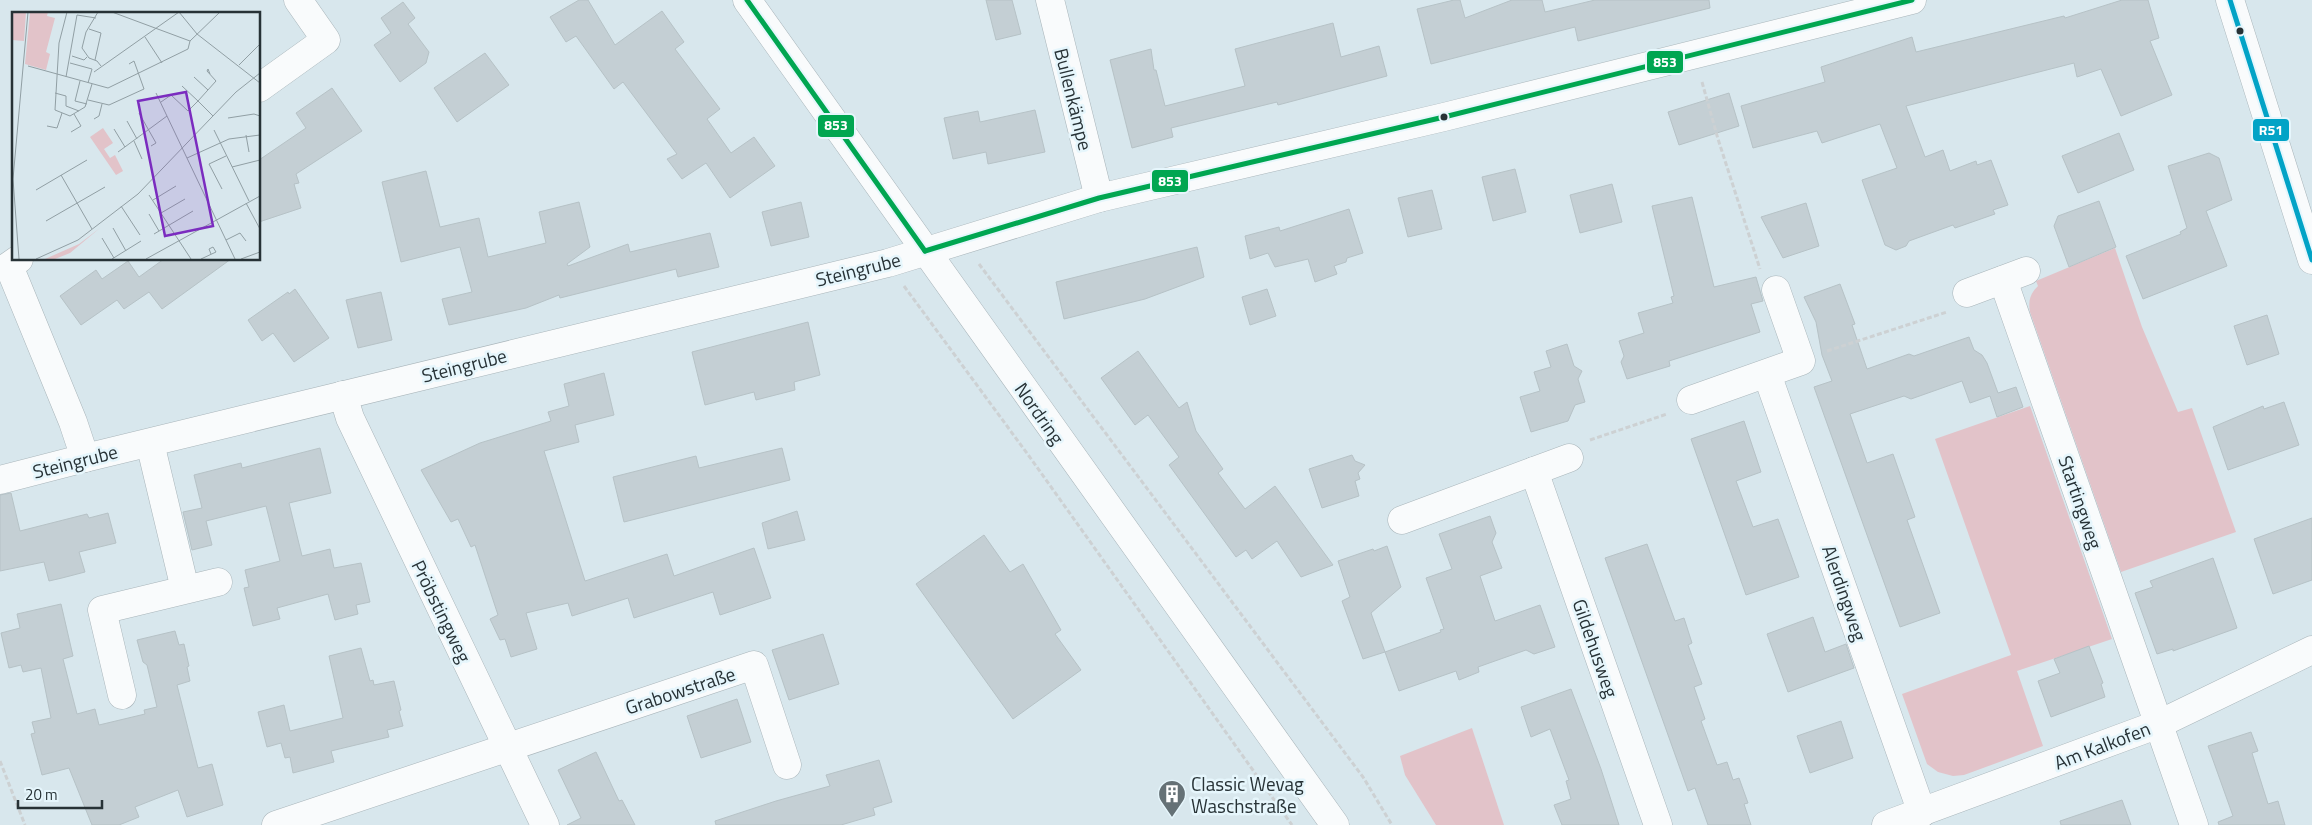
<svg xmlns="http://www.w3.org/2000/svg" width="2312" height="825" viewBox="0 0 2312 825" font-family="'Titillium Web',sans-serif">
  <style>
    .green { fill: #e2c3c9 }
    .building { fill: #c4cfd4; stroke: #b6c2c6 }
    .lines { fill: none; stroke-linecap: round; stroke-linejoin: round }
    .minor-casing { stroke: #a9b5ba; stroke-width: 29 }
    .major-casing { stroke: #a9b5ba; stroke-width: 29 }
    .path { stroke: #cdd1d3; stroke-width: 3; stroke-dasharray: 5 2.5; stroke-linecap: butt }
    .minor { stroke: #f9fbfc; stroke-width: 28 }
    .major { stroke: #f9fbfc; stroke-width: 28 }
    .bus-1-casing { stroke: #e6f6fc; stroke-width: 9 }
    .bus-2-casing { stroke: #e6f6fc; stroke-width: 9 }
    .bus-1 { stroke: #00a651; stroke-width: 5 }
    .bus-2 { stroke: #02a3c6; stroke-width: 5 }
    .bus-dot { fill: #273236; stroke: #e6f6fc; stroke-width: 2 }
    .labels { text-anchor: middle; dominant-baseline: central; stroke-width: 5; stroke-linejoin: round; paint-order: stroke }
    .street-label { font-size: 19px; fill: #273236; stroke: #e6f6fc }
    .poi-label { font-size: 19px; fill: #273236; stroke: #e6f6fc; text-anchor: start }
    .inset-road { fill: none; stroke: #919fa4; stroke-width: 1 }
    .view { fill: #7b2cbf; fill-opacity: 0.15; stroke: #7b2cbf; stroke-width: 2.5 }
    .inset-edge { fill: none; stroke: #273236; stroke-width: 2.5 }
    .line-badge { stroke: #e6f6fc; stroke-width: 2 }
    .badge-label { font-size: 14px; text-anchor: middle; font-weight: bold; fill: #fff }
  </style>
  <rect width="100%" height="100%" fill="#d8e7ed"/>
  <g class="green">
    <path d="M2115 248 2142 327 2178 412 2192 408 2236 532 2121 572 2030 312C2028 301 2030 294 2038 286L2036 281Z"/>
    <path d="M2030 406 2112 639 2017 671 2043 746 1964 775 1953 776 1938 772 1927 764 1902 694 2011 655 1935 439Z"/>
    <path d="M1472 728 1504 825H1436L1405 775 1400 756Z"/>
  </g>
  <g class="building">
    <path d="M579 0H588L615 45 662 11 684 42 675 49 720 109 707 119 731 153 754 137 775 166 730 198 706 163 682 179 667 159 677 154 623 82 614 89 576 36 566 42 550 17Z"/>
    <path d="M986 0H1012L1021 34 996 40Z"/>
    <path d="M1454 0H1460L1465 18 1512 0H1542L1545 12 1595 0H1709L1710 8 1578 41 1575 27 1431 64 1417 9Z"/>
    <path d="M2122 0H2148L2159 38 2150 41 2172 95 2121 116 2101 69 2077 77 2074 63 1906 106 1925 157 1943 150 1950 171 1976 161 1977 165 1991 160 2008 205 1993 210 1995 214 1955 228 1953 225 1909 241 1906 246 1896 250 1885 245 1862 180 1897 168 1880 124 1822 143 1817 131 1753 148 1741 106 1825 82 1821 67 1912 37 1916 52 2064 16 2065 18Z"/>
    <path d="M403 2 415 18 408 24 429 52 426 63 400 82 374 45 391 33 381 18Z"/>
    <path d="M1333 23 1341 57 1379 46 1387 76 1278 105 1277 102 1171 128 1173 137 1132 148 1110 60 1151 49 1154 70H1156L1165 106 1245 86 1235 49Z"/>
    <path d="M485 53 509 85 457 122 434 88Z"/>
    <path d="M332 88 362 131 296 174 299 183 294 184 301 208 259 222V160L306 128 296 113Z"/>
    <path d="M1729 93 1739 126 1679 145 1668 112Z"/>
    <path d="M1035 110 1045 152 988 164 986 152 953 159 944 118 978 111 980 122Z"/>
    <path d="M2119 133 2134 170 2078 193 2062 156Z"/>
    <path d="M2209 153 2219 158 2232 200 2206 211 2227 266 2143 299 2126 256 2181 234 2180 232 2187 228 2168 166Z"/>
    <path d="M1515 169 1526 212 1493 221 1482 177Z"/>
    <path d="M426 171 440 227 479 218 488 257 546 243 539 212 579 202 590 247 567 264 568 266 628 244 630 252 710 233 719 267 678 277 676 269 560 298 559 295 526 308 449 325 442 299 472 292 460 247 401 262 382 182Z"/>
    <path d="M1612 184 1622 222 1580 233 1570 195Z"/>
    <path d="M1432 190 1442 229 1408 237 1398 198Z"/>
    <path d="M1692 197 1714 287 1756 277 1763 301 1751 304 1760 332 1669 361 1670 366 1627 379 1621 362 1624 356 1619 341 1644 333 1638 313 1673 303 1671 297 1674 296 1652 206Z"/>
    <path d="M2099 201 2116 247 2069 267 2054 226 2058 216Z"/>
    <path d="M801 202 809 237 771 246 762 212Z"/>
    <path d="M1806 203 1819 246 1783 258 1761 217Z"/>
    <path d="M1349 209 1363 253 1347 258 1346 262 1334 266 1337 274 1315 282 1308 259 1275 267 1268 253 1250 259 1245 236 1279 227 1280 231Z"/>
    <path d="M1197 247 1204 277 1145 299 1064 319 1056 282Z"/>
    <path d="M164 259H231L162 309 149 292 124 309 117 300 81 325 60 296 96 270 102 279 128 261 139 277Z"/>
    <path d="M1840 284 1855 324 1852 325 1867 369 1909 354 1914 356 1969 337 1974 350 1982 355 1987 363 1998 393 2016 387 2023 407 1997 417 1990 396 1970 403 1962 381 1911 399 1904 396 1850 414 1867 463 1893 454 1915 517 1907 520 1940 613 1900 627 1814 387 1832 381 1822 355 1816 322 1804 297Z"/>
    <path d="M295 289 329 338 294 362 273 333 262 341 248 320 288 292 289 294Z"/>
    <path d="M1267 289 1276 316 1250 325 1242 297Z"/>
    <path d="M381 292 392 340 358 348 346 300Z"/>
    <path d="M2267 315 2279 354 2247 365 2234 326Z"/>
    <path d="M808 322 820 375 794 382 795 390 756 400 754 392 705 405 692 352Z"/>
    <path d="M1567 344 1574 366 1582 371 1578 379 1585 402 1575 405 1568 421 1531 432 1520 397 1540 391 1534 372 1551 367 1546 351Z"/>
    <path d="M1138 351 1179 408 1187 402 1196 431 1223 469 1218 473 1245 509 1275 486 1333 565 1301 577 1277 541 1252 559 1246 550 1236 557 1169 465 1179 457 1148 415 1135 425 1101 378Z"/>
    <path d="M604 373 614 415 575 425 579 442 544 451 585 581 667 554 674 576 754 548 771 598 720 615 713 592 634 618 628 598 572 616 568 603 526 613 537 649 511 657 505 639 500 640 490 619 498 615 475 545 471 547 458 519 451 522 421 470 480 443 551 421 548 412 569 406 564 384Z"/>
    <path d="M2284 402 2299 445 2228 470 2213 427 2263 406 2264 409Z"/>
    <path d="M1744 421 1761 472 1736 481 1753 527 1778 519 1799 577 1746 595 1691 439Z"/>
    <path d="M320 448 331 493 289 503 302 556 330 549 334 568 361 563 370 602 356 605 358 614 335 620 328 594 277 608 280 619 253 626 244 588 249 587 245 570 280 561 266 506 206 521 212 545 192 550 183 512 202 508 194 475 241 463 242 468Z"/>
    <path d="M782 448 790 480 624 522 613 477 696 456 699 468Z"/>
    <path d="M1352 455 1355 461 1365 465 1358 473 1360 479 1355 481 1359 496 1322 508 1309 469Z"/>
    <path d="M11 493 20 531 87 514 89 518 108 513 116 543 79 552 85 572 62 578 49 581 44 562 0 571V495Z"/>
    <path d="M797 511 805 540 768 549 762 523Z"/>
    <path d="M1490 516 1496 533 1492 542 1502 568 1480 576 1495 621 1540 605 1555 647 1534 654 1526 650 1478 667 1479 672 1459 680 1456 671 1399 691 1385 652 1441 632 1440 630 1444 629 1426 578 1452 569 1439 534Z"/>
    <path d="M2312 518V580L2273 594 2254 539Z"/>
    <path d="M984 535 1010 572 1023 564 1061 630 1055 634 1081 670 1013 719 916 584Z"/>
    <path d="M1647 544 1675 621 1684 618 1692 643 1688 645 1702 684 1694 687 1705 719 1701 721 1717 765 1727 762 1733 780 1739 778 1748 803 1744 804 1751 825H1708L1695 788 1688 791 1605 558Z"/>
    <path d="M1387 546 1401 587 1371 613 1385 652 1363 659 1342 601 1350 597 1338 561 1373 549 1374 551Z"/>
    <path d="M2213 558 2237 628 2173 651V649L2157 654 2135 593 2153 587 2150 581Z"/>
    <path d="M61 604 73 656 63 659 77 714 95 709 99 725 145 714 144 710 157 707 147 665 143 662 137 640 175 631 179 645 184 644 189 666 187 667 190 681 177 685 198 768 212 764 223 805 187 817 178 790 135 807 139 817 119 825H92L69 768 42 775 31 734 35 733 32 722 51 718 41 668 23 672 21 665 9 668 1 633 20 628 17 614Z"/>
    <path d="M1813 617 1825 652 1846 644 1854 668 1788 692 1767 634Z"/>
    <path d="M823 634 839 684 789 700 772 650Z"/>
    <path d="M2089 646 2103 683 2101 684 2105 697 2051 717 2038 681 2060 673 2054 659Z"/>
    <path d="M361 648 370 681 373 680 374 685 394 681 401 710 399 711 403 726 387 730 389 737 331 751 334 762 293 773 290 757 285 758 281 743 267 747 258 712 284 705 290 731 343 718 329 656Z"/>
    <path d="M1571 689 1601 769 1619 825H1562L1554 805 1571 799 1566 781 1569 780 1550 729 1531 737 1521 707Z"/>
    <path d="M737 699 751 742 701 758 687 716Z"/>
    <path d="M1841 721 1853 758 1810 773 1797 736Z"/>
    <path d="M2251 732 2258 751 2252 753 2268 804 2278 801 2285 825H2219L2218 822 2233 816 2208 746Z"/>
    <path d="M596 752 619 801 622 800 635 825H567L581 818 558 770Z"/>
    <path d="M879 760 892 802 873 808 875 815 841 825H716L715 821 776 801 830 786 826 775Z"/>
    <path d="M2122 800 2131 825H2061L2060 821Z"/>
  </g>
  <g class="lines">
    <defs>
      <g id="minor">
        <path d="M1050 0 1099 198"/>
        <path d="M2230 0 2312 260"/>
        <path d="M259 88 326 40 298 0"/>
        <path d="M19 259 9 266 73 422 85 458"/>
        <path d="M2003 280 2194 825"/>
        <path d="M1967 293 2026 271"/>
        <path d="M1767 374 1922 813"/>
        <path d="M343 395 350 418 545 825"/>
        <path d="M1691 400 1801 361 1776 290"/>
        <path d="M150 443 185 589"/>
        <path d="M1534 471 1658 825"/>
        <path d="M0 480 85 458 888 263 1099 198 1444 117 1912 0"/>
        <path d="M1402 520 1569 458"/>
        <path d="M122 695 102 610 218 582"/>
        <path d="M276 825 754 665 787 765"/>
        <path d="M1886 825 2159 724 2312 650"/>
      </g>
      <path id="major" d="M747 0 1335 825"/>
    </defs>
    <use href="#minor" class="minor-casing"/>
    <use href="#major" class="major-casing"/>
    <g class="path">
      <path d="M1702 82 1718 139 1760 269"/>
      <path d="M979 264 1363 777 1392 825"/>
      <path d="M904 286 1029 456 1292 825"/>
      <path d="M1827 351 1947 312"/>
      <path d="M1590 440 1667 414"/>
      <path d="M0 761 25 825"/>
    </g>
    <use href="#minor" class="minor"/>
    <use href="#major" class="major"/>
    <defs>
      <g id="bus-1">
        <path d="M747 0 925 251"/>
        <path d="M925 251 1099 198 1444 117 1912 0"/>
      </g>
      <path id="bus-2" d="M2230 0 2312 260"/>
    </defs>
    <use href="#bus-1" class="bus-1-casing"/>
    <use href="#bus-2" class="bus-2-casing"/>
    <use href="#bus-1" class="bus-1"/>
    <use href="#bus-2" class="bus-2"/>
  </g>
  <defs>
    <symbol id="building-pin" viewBox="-11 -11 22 30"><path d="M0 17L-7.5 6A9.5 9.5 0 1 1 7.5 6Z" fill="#657176" stroke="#e6f6fc"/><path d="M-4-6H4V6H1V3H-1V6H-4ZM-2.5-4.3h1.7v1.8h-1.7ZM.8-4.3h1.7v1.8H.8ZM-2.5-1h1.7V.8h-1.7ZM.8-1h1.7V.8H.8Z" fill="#fff"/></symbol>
  </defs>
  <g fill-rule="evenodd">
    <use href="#building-pin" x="1156" y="778" width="32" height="43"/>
  </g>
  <g class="bus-dot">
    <circle cx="2240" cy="31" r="4.5"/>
    <circle cx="1444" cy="117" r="4.5"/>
  </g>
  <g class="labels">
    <g class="street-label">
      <text transform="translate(1074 99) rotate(76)">Bullenkämpe</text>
      <text transform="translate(858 269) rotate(-14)">Steingrube</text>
      <text transform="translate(464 365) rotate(-14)">Steingrube</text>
      <text transform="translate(1040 413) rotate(55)">Nordring</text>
      <text transform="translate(75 461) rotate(-14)">Steingrube</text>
      <text transform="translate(2081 502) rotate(71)">Startingweg</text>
      <text transform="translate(1845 593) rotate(71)">Alerdingweg</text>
      <text transform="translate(442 611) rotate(64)">Pröbstingweg</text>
      <text transform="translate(1596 648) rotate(71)">Gildehusweg</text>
      <text transform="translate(680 690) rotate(-18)">Grabowstraße</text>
      <text transform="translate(2102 745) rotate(-21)">Am Kalkofen</text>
    </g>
    <g class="poi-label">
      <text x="1191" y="783">Classic Wevag<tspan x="1191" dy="22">Waschstraße</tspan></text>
    </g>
  </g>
  <g transform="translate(12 12)">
    <rect width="248" height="248" fill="#d8e7ed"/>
    <path d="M0 0H14L12 29 0 28ZM18 0H36L35 4 43 6 34 40 38 42 34 58 13 52ZM91 116 101 131 92 137 98 146 103 143 111 159 104 163 78 125ZM88 216 58 241 43 247H33L67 232Z" fill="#e2c3c9"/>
    <path class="inset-road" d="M55 0 47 31 43 98 58 104 73 95 80 72M86 0 74 20 70 36 77 46 85 49 89 54M100 0 178 29M167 0 185 22 248 71M77 17 89 21 83 48M133 25 150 51M178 29 208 0M60 44 72 48 75 45M58 51 80 57 76 71M227 53 248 32M16 54 96 76 176 37 178 29M82 60 167 0M54 65 65 3 84 6M182 65 196 78M68 69 63 89 75 92M170 74 186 89 204 69 195 59 196 57 198 62M43 81 54 84V94L67 99M144 81 223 247M76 88 97 93 132 77 122 49 117 52M149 90 159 83 176 99 186 89 201 104M127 101 144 131 139 134M216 106 242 102 248 104M82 107 87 104 90 92M115 109 125 127M35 114 45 116 50 101M102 117 113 135M202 118 237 189M59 120 69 114 62 102M234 123 237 140M122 129 130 147M106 140 155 104M175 146 217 127 248 123M220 155 248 148M49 163 80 217M210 177 197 152 214 144M24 178 75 148M137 183 179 247M141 188 164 174M234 191 248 217M109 194 128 223M149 201 173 187M137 202 147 219M34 209 93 175M101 216 114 239M142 222 181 199M90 226 102 246M214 228 228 221 234 229M7 247 1 167 16 0M24 247 66 228 126 182 224 80 248 61M100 247 129 229M134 247 248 184M189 247 204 240 201 235 197 237 199 242M229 247 248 240"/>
    <path class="view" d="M174 80 201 214 153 224 126 89Z"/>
    <rect width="248" height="248" class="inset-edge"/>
  </g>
  <g class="line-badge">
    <rect x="1646" y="50" width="38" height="24" rx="5" fill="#00a651"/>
    <rect x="817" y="114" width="38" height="24" rx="5" fill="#00a651"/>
    <rect x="2252" y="118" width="38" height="24" rx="5" fill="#02a3c6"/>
    <rect x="1151" y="169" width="38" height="24" rx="5" fill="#00a651"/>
  </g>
  <g class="badge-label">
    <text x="1665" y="67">853</text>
    <text x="836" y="130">853</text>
    <text x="2271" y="135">R51</text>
    <text x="1170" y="186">853</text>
  </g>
  <path d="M18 800v8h84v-8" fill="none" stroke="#273236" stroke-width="2.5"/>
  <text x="25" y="800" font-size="15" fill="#273236" stroke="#e6f6fc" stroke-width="4" paint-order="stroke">20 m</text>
</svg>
